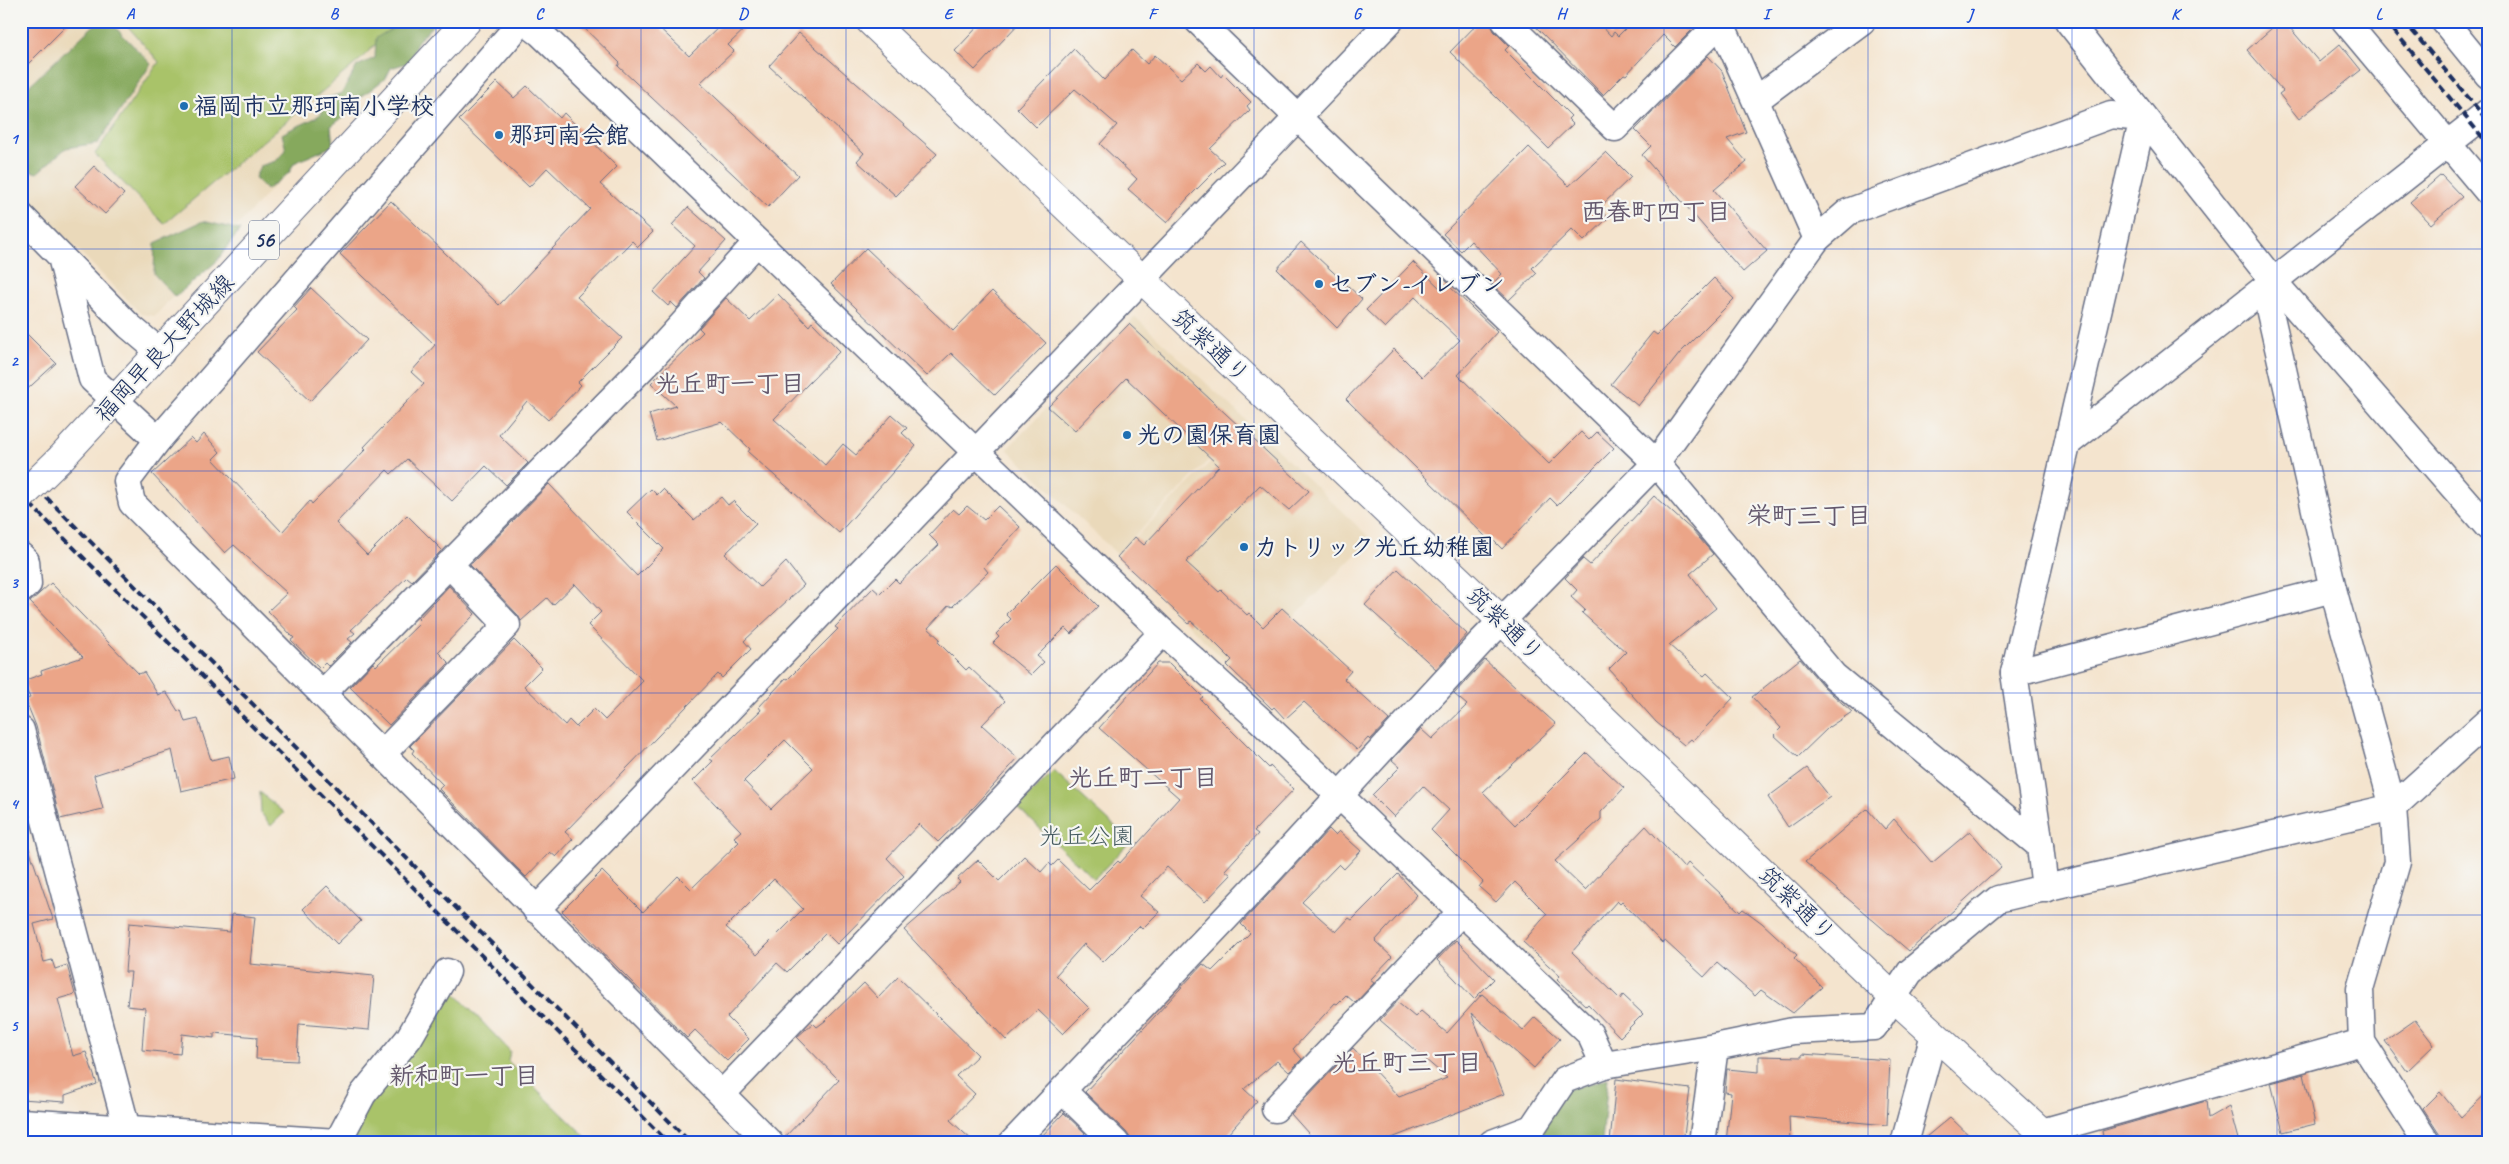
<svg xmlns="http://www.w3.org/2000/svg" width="2509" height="1164" viewBox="0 0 2509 1164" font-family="Caveat,'Klee One',sans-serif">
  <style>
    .built { fill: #ead9ba }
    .green { fill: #a9c369; stroke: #627964 }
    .forest { fill: #86a95d; stroke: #506c5e }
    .building { fill: #eba588; fill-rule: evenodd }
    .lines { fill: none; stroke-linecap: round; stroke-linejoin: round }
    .street-casing { stroke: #676e85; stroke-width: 29 }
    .secondary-casing { stroke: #676e85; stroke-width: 30 }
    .primary-casing { stroke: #676e85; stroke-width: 30 }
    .street { stroke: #fff; stroke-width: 26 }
    .secondary { stroke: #fff; stroke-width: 28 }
    .primary { stroke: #fff; stroke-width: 28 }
    .rail { stroke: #1b2f5e; stroke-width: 4; stroke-dasharray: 8 4; stroke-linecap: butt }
    .primary-bridge-casing { stroke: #676e85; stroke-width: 30; stroke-linecap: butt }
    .primary-bridge { stroke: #fff; stroke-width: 28 }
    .grid { fill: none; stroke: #1d4ed8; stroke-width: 1; stroke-opacity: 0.55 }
    .poi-dot { fill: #1f6fb2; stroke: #f6f6f2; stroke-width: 2 }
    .labels { text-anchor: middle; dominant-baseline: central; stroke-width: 4.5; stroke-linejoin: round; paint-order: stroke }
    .shield { fill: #f6f6f2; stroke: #5d6b8a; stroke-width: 1 }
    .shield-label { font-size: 22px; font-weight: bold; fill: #1b2f5e }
    .poi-label { font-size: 24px; font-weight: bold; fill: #1b2f5e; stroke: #f6f6f2; text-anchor: start }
    .street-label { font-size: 24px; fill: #1b2f5e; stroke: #f6f6f2 }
    .park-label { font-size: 24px; fill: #465b61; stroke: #f6f6f2 }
    .neighbourhood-label { font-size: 25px; font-weight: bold; fill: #64586d; stroke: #f6f6f2 }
    .neatline { fill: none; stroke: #1d4ed8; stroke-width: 2 }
    .grid-label { font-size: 16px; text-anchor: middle; font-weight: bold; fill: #1d4ed8 }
  </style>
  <rect width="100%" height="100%" fill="#f6f6f2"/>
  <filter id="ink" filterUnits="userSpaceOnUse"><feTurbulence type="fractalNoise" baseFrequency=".02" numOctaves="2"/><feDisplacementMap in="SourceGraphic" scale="10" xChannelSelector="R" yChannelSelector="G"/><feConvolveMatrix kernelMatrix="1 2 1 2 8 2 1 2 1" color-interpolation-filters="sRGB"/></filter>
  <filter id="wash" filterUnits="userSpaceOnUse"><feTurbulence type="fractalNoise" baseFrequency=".0096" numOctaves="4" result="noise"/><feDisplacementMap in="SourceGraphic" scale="20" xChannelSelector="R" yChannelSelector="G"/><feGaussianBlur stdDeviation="1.12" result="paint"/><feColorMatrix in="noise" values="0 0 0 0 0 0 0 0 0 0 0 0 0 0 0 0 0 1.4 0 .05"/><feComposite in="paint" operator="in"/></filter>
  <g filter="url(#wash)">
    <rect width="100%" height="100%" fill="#f4e4ce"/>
    <g class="built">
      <path d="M21 21H425L155 316 141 314 21 192Z"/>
      <path d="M1135 317 1247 421 1117 554 1007 449Z"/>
      <path d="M1249 423 1371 539 1238 673 1117 556Z"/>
    </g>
    <g class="green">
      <path d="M123 21H398L361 59 164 224 95 154 159 62Z"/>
      <path d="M1054 771 1131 841 1094 879 1017 807Z"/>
      <path d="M260 792 284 813 271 826 261 813Z"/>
      <path d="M448 986 510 1051 508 1061 592 1143H349L363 1108Z"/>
    </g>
    <g class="forest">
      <path d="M102 21H114V26L151 64 98 143 66 148 37 173 21 168V93L92 27Z"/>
      <path d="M395 21H437L417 42 410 62 391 68 386 78 352 104V111L331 126 333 146 294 163 289 173 266 190 255 178 260 166 276 161 286 150 282 134C295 126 309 123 322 113V100L342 93 357 66 375 58 376 38 395 27Z"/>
      <path d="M203 221 240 230 216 262 175 297 154 274 155 243Z"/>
      <path d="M1608 1078 1602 1143H1534L1566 1090Z"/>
    </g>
    <g id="blocks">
      <g class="building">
        <path d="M21 21H71L21 71Z"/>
        <path d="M577 21H652L689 56 725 21H753L728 45 734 51 700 83 798 175 768 207 618 66 620 63Z"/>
        <path d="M983 21H1021L975 70 955 51Z"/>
        <path d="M1480 21H1490L1494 31 1509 46 1505 50 1571 116 1568 119 1573 124 1548 148 1450 52Z"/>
        <path d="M1527 21H1597L1611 36 1614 32 1618 36 1633 21H1682L1691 31 1675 47 1663 35 1626 75 1624 74 1603 95 1532 23 1530 25Z"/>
        <path d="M2280 21H2284L2319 62 2340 44 2361 70 2299 119 2279 94 2283 91 2247 50Z"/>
        <path d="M799 33 937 154 896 196 857 161 864 153 769 66Z"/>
        <path d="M1074 49 1104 80 1132 50 1147 64 1155 55 1181 79 1198 63 1206 71 1211 66 1221 77 1223 74 1251 102 1247 106 1250 110 1210 149 1224 162 1187 199 1167 223 1128 189 1137 179 1100 144 1117 125 1075 89 1036 127 1017 108Z"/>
        <path d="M1708 56 1722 71 1746 132 1727 139 1747 162 1714 190 1767 251 1743 272 1642 155 1651 146 1635 130Z"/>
        <path d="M497 82 514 98 527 86 560 118 564 113 617 167 600 184 653 232 638 247 632 241 577 297 622 338 578 382 581 385 548 420 527 401 499 435 528 463 506 485 486 466 452 501 407 459 391 474 387 470 336 523 367 555 407 515 442 550 412 581 407 577 351 630 355 633 348 639 352 642 328 666 325 663 320 668 291 640 294 638 268 611 287 593 234 545 225 553 152 474 191 438 196 443 204 434 220 452 213 459 282 532 310 501 312 504 366 449 364 447 424 384 411 372 435 345 340 254 391 201 499 305 590 209 547 168 529 187 459 120Z"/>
        <path d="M1529 147 1569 186 1606 152 1631 177 1599 208 1608 218 1584 241 1572 229 1532 268 1537 273 1509 300 1492 284 1502 274 1471 241 1461 251 1443 234Z"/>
        <path d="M94 166 124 194 105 214 75 186Z"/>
        <path d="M2441 175 2462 197 2431 224 2410 202Z"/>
        <path d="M688 207 726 241 698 272 704 278 677 308 671 302 668 306 653 292 695 246 672 225Z"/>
        <path d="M1301 242 1362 299 1337 328 1277 269Z"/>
        <path d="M866 248 953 331 992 291 1046 343 995 395 951 353 927 376 831 284Z"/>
        <path d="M1413 262 1442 290 1447 284 1497 332 1458 375 1549 464 1581 432 1589 440 1597 432 1614 448 1557 505 1550 498 1502 549 1492 539 1490 541 1346 399 1394 349 1422 377 1460 340 1415 297 1385 328 1366 310Z"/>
        <path d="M1714 278 1734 299 1680 353 1638 406 1611 384 1653 332 1657 335Z"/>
        <path d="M311 288 367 340 310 401 257 352 297 310 294 307Z"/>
        <path d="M778 294 809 326 812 322 840 351 774 419 825 465 843 444 856 455 892 415 907 428 902 433 916 446 839 533 748 452 750 449 722 422 657 441 649 414 676 406 651 383 703 332 699 328 726 298 750 321Z"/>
        <path d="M1129 324 1309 491 1289 510 1260 485 1186 562 1219 592 1221 590 1247 615 1249 613 1263 627 1282 608 1351 671 1344 679 1389 720 1370 740 1368 738 1357 750 1304 702 1285 719 1274 707 1272 709 1227 665 1232 660 1215 643 1191 621 1189 624 1117 557 1135 537 1144 545 1219 466 1126 378 1075 431 1048 407Z"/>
        <path d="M21 328 56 363 21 395Z"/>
        <path d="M549 484 637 576 664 549 627 512 651 489 657 495 663 489 694 520 721 497 728 505 733 501 756 524 725 554 760 587 786 562 804 585 744 641 751 649 722 678 718 674 565 832 573 839 556 857 550 852 526 877 439 789 443 785 412 753 414 750 410 746 514 640 542 668 524 686 565 725 569 720 576 727 594 709 605 720 643 681 588 625 601 612 575 584 553 605 547 598 521 621 518 615 470 565Z"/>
        <path d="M1654 496 1693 531 1713 554 1690 574 1716 608 1669 645 1704 676 1707 673 1733 698 1693 741 1691 739 1684 745 1656 722 1609 669 1626 652 1582 613 1585 610 1571 597 1577 590 1565 578 1583 559 1590 565Z"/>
        <path d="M967 506 984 520 998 506 1020 527 984 567 988 572 952 607 949 605 928 628 940 639 938 642 966 670 969 667 1005 701 982 725 1018 758 976 805 938 842 919 824 887 858 904 876 837 944 826 933 787 972 777 963 727 1017 749 1039 727 1061 695 1030 687 1038 562 911 602 871 643 912 678 876 691 889 739 842 734 837 741 831 693 781 713 761 710 759 761 710 759 707 786 678 788 679 838 629 835 627 873 588 880 594 895 579 899 583 939 545 929 535 953 509 959 514ZM785 740 813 768 771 809 744 781ZM774 879 803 909 757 955 726 927Z"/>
        <path d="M1056 564 1098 606 1071 634 1065 628 1037 656 1044 662 1031 675 993 643 999 637 996 634 1011 619 1006 614Z"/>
        <path d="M1398 569 1467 634 1436 669 1365 605Z"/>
        <path d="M51 583 139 674 144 672 158 695 166 692 178 711 181 710 185 722 198 719 211 760 229 756 234 779 181 791 172 750 94 775 103 809 60 819 36 726 25 699 30 698 23 681 42 674 41 671 83 657 30 602Z"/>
        <path d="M449 586 475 614 438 652 449 663 389 725 350 687 373 663 376 666 421 622 418 619Z"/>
        <path d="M1800 659 1823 686 1852 712 1829 727 1798 757 1774 735 1781 728 1752 697Z"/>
        <path d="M1485 660 1556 724 1483 792 1515 825 1587 753 1624 788 1601 812V819L1555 861 1585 890 1646 826 1684 868 1688 863 1740 912 1743 909 1762 923 1797 955 1794 958 1822 987 1793 1013 1761 990 1755 996 1717 963 1704 977 1665 941 1662 943 1622 902 1620 904 1617 901 1572 952 1620 999 1623 995 1643 1014 1620 1037 1588 1004 1586 1006 1557 979 1560 976 1523 942 1547 914 1515 882 1496 902 1479 887 1483 882 1431 830 1449 810 1423 786 1394 817 1372 795 1400 767 1392 760 1421 729 1432 739 1467 705 1454 694Z"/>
        <path d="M1158 663H1169L1203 697 1200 699 1269 768 1270 766 1294 789 1254 831 1258 834 1225 870 1231 875 1205 902 1167 867 1140 896 1159 912 1142 929 1139 926 1103 962 1084 944 1056 975 1089 1008 1063 1034 1038 1010 1006 1040 904 930 960 882 957 879 978 860 999 881 1024 856 1041 872 1049 863 1052 866 1058 860 1089 890 1118 861 1120 863 1179 798 1099 728Z"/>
        <path d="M1807 768 1830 797 1788 827 1768 797Z"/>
        <path d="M1867 809 1885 829 1894 819 1932 863 1970 831 2001 867 1909 951 1805 862Z"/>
        <path d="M1329 829 1335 835 1339 831 1361 851 1344 869 1339 864 1302 902 1336 932 1349 918 1352 920 1398 874 1417 895 1375 941 1392 957 1370 980 1374 983 1355 1003 1346 995 1337 1004 1335 1003 1293 1049 1302 1059 1289 1072 1277 1061 1244 1089 1257 1101 1220 1143H1134L1126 1132 1085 1092 1203 964 1212 971 1250 933 1241 924Z"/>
        <path d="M24 834 53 919 34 924 44 962 52 960 55 969 67 965 75 994 58 999 73 1056 86 1052 97 1084 65 1095V1102L21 1099V835Z"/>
        <path d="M327 886 361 921 337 944 303 909Z"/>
        <path d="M232 914 255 917 250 964 374 976 369 1030 299 1024 297 1061 256 1059 257 1037 214 1033V1038L182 1034 180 1054 142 1050 145 1008 127 1006 131 972H125L129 923 230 932Z"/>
        <path d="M1456 940 1494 979 1474 999 1437 960Z"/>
        <path d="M898 977 978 1055 956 1076 975 1094 950 1120 975 1143H785L784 1138 839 1080 797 1037 813 1023 817 1027 825 1021 864 983 878 998Z"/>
        <path d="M1482 994 1523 1030 1535 1017 1560 1039 1534 1068 1471 1013 1504 1094 1379 1143H1317L1291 1114 1353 1048 1399 1097 1447 1078 1380 1020 1397 1002 1415 1017 1421 1011 1447 1033Z"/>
        <path d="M2415 1020 2434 1045 2407 1071 2385 1041Z"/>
        <path d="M1802 1054 1890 1060 1887 1125 1789 1116 1790 1142 1726 1143 1731 1093 1725 1092 1727 1069 1759 1072V1056L1802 1057Z"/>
        <path d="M2304 1074 2315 1124 2283 1132 2271 1083Z"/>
        <path d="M1616 1079 1690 1089 1683 1143H1610Z"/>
        <path d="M2440 1092 2461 1117 2488 1092V1143H2442L2440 1135 2423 1109Z"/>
        <path d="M2206 1101 2208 1118 2229 1106 2239 1143H2104L2102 1131Z"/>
        <path d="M1064 1113 1085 1133 1076 1143H1035Z"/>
        <path d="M1950 1117 1977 1143H1920V1142Z"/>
      </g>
    </g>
  </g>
  <g filter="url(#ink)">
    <use href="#blocks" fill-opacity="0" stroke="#676e85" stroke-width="1"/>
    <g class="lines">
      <defs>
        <g id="street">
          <path d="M519 21 511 34 158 440 127 481 132 503 770 1143"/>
          <path d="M524 21 540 33 1163 632 1260 720 1590 1034 1604 1065"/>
          <path d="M1198 21 1656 463 1834 676 2040 846 2045 889"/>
          <path d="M1505 21 1615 128 1721 22"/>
          <path d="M1720 21 1817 239"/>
          <path d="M2068 21 2274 282 2488 527"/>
          <path d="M2345 21 2488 192"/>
          <path d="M2444 21 2488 75"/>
          <path d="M1756 100 1862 21"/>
          <path d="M21 216 129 326 161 353"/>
          <path d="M61 257 92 379 158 440"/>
          <path d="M2274 282 2269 308 2333 589 2393 807 2397 862 2360 989 2362 1042 2427 1143"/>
          <path d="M2068 443 2488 112"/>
          <path d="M21 556 26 561 28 584 21 590"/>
          <path d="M2014 673 2333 589"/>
          <path d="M322 694 649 361 757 242"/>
          <path d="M21 730 127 1129V1143"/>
          <path d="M382 754 507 625 449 564"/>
          <path d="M536 910 1390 21"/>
          <path d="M1063 1091 1116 1143"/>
          <path d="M722 1094 1163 632"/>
          <path d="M1275 1109 1462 911"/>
          <path d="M21 1122 337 1142"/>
          <path d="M2042 1132 2362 1042"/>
          <path d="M337 1143 363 1094 409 1038 447 972"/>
          <path d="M1012 1143 1257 885 1481 642 1656 463 1817 239 1848 212 2111 115 2143 118 2014 673 2040 846"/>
          <path d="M1492 1143 1532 1128"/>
          <path d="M1529 1143 1532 1128 1564 1080 1604 1065 1715 1047 1793 1031 1874 1027 1910 972 1998 899 2393 807 2488 721"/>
          <path d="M1702 1143 1715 1047"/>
          <path d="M1904 1143 1934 1034"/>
        </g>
        <path id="secondary" d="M870 21 1502 621 1892 996 2054 1143"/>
        <path id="primary" d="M61 458 467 21"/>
      </defs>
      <use href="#street" class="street-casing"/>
      <use href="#secondary" class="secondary-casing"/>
      <use href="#primary" class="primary-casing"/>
      <use href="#street" class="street"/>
      <use href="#secondary" class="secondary"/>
      <use href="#primary" class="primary"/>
      <g class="rail">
        <path d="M2386 21 2488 144"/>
        <path d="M2404 21 2488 121"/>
        <path d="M21 472 691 1143"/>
        <path d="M21 495 669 1143"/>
      </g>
      <defs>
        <path id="primary-bridge" d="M21 497 61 458"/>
      </defs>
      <use href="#primary-bridge" class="primary-bridge-casing"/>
      <use href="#primary-bridge" class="primary-bridge"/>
    </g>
  </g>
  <path class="grid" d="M232 21V1143M436 21V1143M641 21V1143M846 21V1143M1050 21V1143M1254 21V1143M1459 21V1143M1664 21V1143M1868 21V1143M2072 21V1143M2277 21V1143M21 249H2488M21 471H2488M21 693H2488M21 915H2488"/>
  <g class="poi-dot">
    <circle cx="184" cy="106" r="5"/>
    <circle cx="499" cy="135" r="5"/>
    <circle cx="1319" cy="284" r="5"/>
    <circle cx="1127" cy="435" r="5"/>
    <circle cx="1244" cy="547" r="5"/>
  </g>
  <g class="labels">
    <rect class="shield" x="249" y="220.5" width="30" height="39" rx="4"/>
    <g class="shield-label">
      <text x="264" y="240">56</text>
    </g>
    <g class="poi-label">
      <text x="194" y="106">福岡市立那珂南小学校</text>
      <text x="509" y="135">那珂南会館</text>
      <text x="1329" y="284">セブン-イレブン</text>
      <text x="1137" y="435">光の園保育園</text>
      <text x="1254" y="547">カトリック光丘幼稚園</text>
    </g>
    <g class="street-label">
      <text transform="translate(1211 346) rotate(43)">筑紫通り</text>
      <text transform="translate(164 348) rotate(-47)">福岡早良大野城線</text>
      <text transform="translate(1505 624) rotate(44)">筑紫通り</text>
      <text transform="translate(1797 904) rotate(44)">筑紫通り</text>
    </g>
    <g class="park-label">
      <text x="1087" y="836">光丘公園</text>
    </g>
    <g class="neighbourhood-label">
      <text x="1656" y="212">西春町四丁目</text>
      <text x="730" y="384">光丘町一丁目</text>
      <text x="1809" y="516">栄町三丁目</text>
      <text x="1143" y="778">光丘町二丁目</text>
      <text x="1407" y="1063">光丘町三丁目</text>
      <text x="464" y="1076">新和町一丁目</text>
    </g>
  </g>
  <rect width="2509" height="1164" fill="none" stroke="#f6f6f2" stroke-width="55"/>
  <rect x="28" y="28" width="2454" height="1108" class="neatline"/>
  <g class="grid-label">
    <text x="130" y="19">A</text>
    <text x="334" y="19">B</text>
    <text x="539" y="19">C</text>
    <text x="743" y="19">D</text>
    <text x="948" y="19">E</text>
    <text x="1152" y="19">F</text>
    <text x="1357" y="19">G</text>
    <text x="1561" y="19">H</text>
    <text x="1766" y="19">I</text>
    <text x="1970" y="19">J</text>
    <text x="2175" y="19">K</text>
    <text x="2379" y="19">L</text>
    <text x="14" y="144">1</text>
    <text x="14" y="366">2</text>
    <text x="14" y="588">3</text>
    <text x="14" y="809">4</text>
    <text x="14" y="1031">5</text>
  </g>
</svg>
